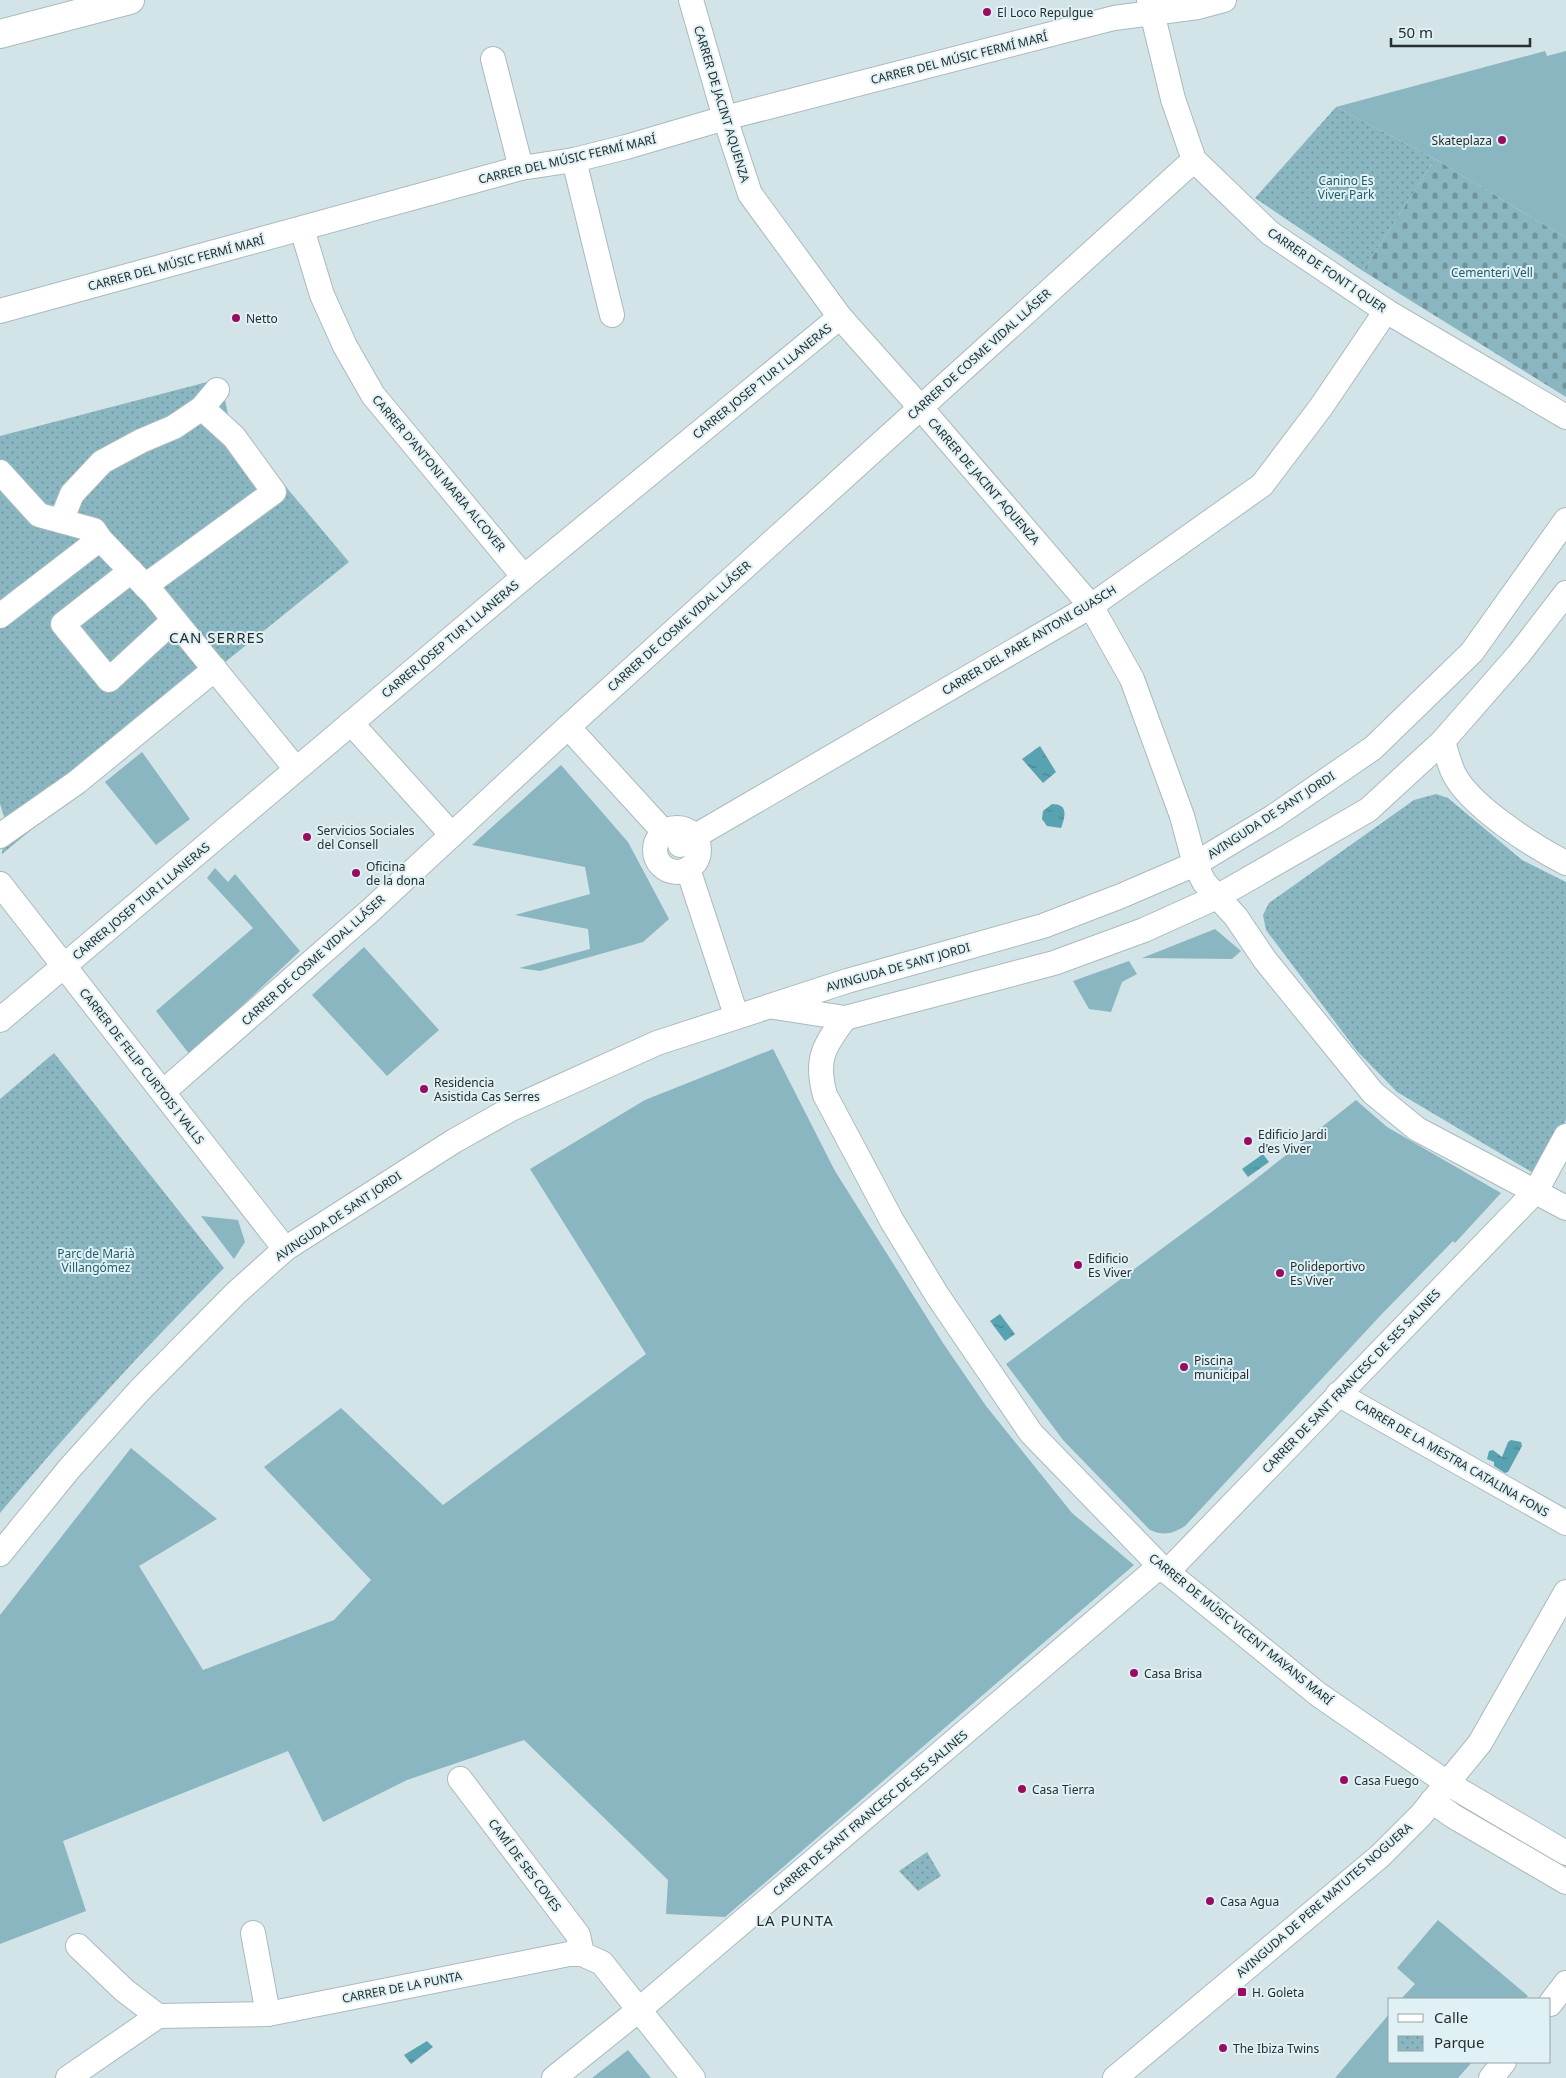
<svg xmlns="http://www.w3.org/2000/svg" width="1566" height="2078" viewBox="0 0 1566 2078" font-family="'Noto Sans',sans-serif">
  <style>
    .green { fill: #89b6c0 }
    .cemetery { fill: url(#cemetery-stones) }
    .park { fill: url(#park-dots) }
    .water { fill: url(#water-ripples) }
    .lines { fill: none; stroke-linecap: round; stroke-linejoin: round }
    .minor-casing { stroke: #a9babe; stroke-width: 26 }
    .major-casing { stroke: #a9babe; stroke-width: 30 }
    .minor { stroke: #fff; stroke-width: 24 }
    .major { stroke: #fff; stroke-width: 28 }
    .poi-dot { fill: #980d61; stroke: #dff1f5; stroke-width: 2 }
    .labels { text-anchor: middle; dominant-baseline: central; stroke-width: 4; stroke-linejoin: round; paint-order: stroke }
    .poi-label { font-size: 12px; fill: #272e2f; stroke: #dff1f5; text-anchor: start }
    .street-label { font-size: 12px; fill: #272e2f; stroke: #dff1f5 }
    .park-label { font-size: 12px; fill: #225e6a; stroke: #dff1f5 }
    .quarter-label { font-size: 15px; letter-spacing: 1px; fill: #272e2f; stroke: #dff1f5 }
  </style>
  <defs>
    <pattern id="cemetery-stones" width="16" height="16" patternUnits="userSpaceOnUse" patternTransform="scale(1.25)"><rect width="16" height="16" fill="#89b6c0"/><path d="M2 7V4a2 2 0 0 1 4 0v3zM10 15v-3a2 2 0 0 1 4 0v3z" fill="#70949c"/></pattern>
    <pattern id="park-dots" width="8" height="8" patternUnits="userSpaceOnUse" patternTransform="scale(1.25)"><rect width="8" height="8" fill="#89b6c0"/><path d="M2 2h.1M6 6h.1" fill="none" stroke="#70949c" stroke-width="1.8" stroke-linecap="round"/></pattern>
    <pattern id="water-ripples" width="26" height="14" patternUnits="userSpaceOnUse" patternTransform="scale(1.25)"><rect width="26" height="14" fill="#59a2b1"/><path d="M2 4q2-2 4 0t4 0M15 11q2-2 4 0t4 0" fill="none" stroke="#4a8490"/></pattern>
  </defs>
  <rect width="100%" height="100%" fill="#d2e4e8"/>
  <g class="green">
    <path d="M1545 51 1547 56 1566 51V238L1435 159 1336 107Z"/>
    <path d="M142 752 190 819 156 845 105 782Z"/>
    <path d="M561 765 628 842 669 919 643 942 540 971 519 968 590 949 588 929 515 915 590 894 585 867 472 845Z"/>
    <path d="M215 868 228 882 235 874 300 951 190 1055 156 1011 253 928 207 878Z"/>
    <path d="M1215 929 1241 951 1232 959 1142 958Z"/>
    <path d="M364 947 439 1030 387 1076 312 995Z"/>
    <path d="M1129 961 1137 974 1122 982 1111 1012 1089 1009 1073 981Z"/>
    <path d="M773 1049 835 1171 943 1343 986 1406 1072 1513 1134 1565 725 1917 666 1914 668 1880 524 1740 407 1780 323 1822 288 1751 63 1841 86 1911 0 1944V1615L131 1448 217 1519 139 1566 203 1670 334 1620 371 1580 264 1467 341 1408 443 1505 646 1354 530 1169 645 1100Z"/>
    <path d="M1356 1100 1387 1127 1501 1193 1455 1243 1453 1241 1380 1316 1185 1526C1172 1534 1164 1536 1150 1530L1063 1440 1006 1364 1252 1182Z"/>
    <path d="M201 1216 238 1220 245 1242 234 1259Z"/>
    <path d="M1438 1920 1528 1996 1525 1999H1401L1415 1984 1397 1968Z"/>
    <path d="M1390 2013V2062H1472L1458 2078H1335Z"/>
    <path d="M628 2050 651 2078H592Z"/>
  </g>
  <path class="cemetery" d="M1435 159 1566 238V397L1363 271Z"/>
  <g class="park">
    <path d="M1336 107 1435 159 1363 271 1255 198Z"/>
    <path d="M215 380 224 395 229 419 349 562 224 663 210 683 2 854 5 819 0 804V436Z"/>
    <path d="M1436 794 1448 798 1522 860 1566 882V1120L1535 1174 1397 1092 1357 1051 1266 930 1263 915 1269 903 1414 800Z"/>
    <path d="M54 1053 224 1268C146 1347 71 1428 0 1513V1099Z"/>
    <path d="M927 1852 941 1876 918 1891 899 1871Z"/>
  </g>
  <g class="water">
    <path d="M1040 746 1056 772 1043 783 1022 759Z"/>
    <path d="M1052 804C1069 804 1065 817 1061 828L1047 826 1042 819 1043 811Z"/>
    <path d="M1263 1154 1269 1162 1248 1177 1242 1169Z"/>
    <path d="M1000 1314 1015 1334 1005 1341 990 1321Z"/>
    <path d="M1511 1440 1521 1442 1522 1446 1508 1472 1505 1473 1494 1466V1462L1487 1459 1489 1451 1493 1450 1502 1457 1508 1442Z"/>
    <path d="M427 2041 433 2047 411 2064 404 2055Z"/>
  </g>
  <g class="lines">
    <defs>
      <g id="minor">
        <path d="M691 0 725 118 750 194 840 317 920 407 1091 606 1132 679 1182 816 1195 864 1204 882 1236 917 1265 960 1373 1093 1417 1129 1566 1208"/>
        <path d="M1149 0 1173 99 1194 160 1270 233 1386 311 1566 417"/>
        <path d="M493 59 521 168"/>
        <path d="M574 160 612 315"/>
        <path d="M302 229 322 295 345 346 373 395 524 577"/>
        <path d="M0 311 521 168 574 160 626 147 725 118 1114 18 1198 7 1224 0"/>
        <path d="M0 472 39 515 94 530 100 539 0 616"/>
        <path d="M61 521 72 494 102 462 141 441 174 427 202 408 217 390"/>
        <path d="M100 539 154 595 296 769"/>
        <path d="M131 571 63 624 109 680 174 620"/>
        <path d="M145 586 274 492 234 437 202 408"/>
        <path d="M351 723 452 835"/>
        <path d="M568 727 664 832"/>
        <path d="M1443 741C1446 751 1449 764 1454 774 1470 806 1534 847 1566 863"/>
        <circle cx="677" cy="850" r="22"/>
        <path d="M0 836 77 782 215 669"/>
        <path d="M680 845 1091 606 1262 485 1321 407 1386 311"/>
        <path d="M688 869 736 1015"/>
        <path d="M0 884 285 1249"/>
        <path d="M774 1007 845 1018 1054 963 1144 930 1217 897 1368 810 1443 741 1519 654 1566 593"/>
        <path d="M845 1018C824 1046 815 1059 825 1095L892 1221 937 1295 1031 1433 1160 1566 1319 1695 1447 1783 1566 1853"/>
        <path d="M0 1020 524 577 840 317"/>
        <path d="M163 1092 371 910 568 727 1194 160"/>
        <path d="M1338 1394 1566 1523"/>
        <path d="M0 1554 69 1469 139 1391 236 1293 285 1249 454 1141 511 1109 657 1043 847 981 1043 926 1121 896 1195 864 1273 817 1373 748 1472 652 1566 520"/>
        <path d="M1167 1572 1536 1191 1566 1136"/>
        <path d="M460 1779 578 1935 582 1954"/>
        <path d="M1432 1801 1453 1816 1566 1882"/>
        <path d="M253 1933 268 2014"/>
        <path d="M78 1946 124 1990 158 2016 268 2014 569 1954H582L602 1963 693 2078"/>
        <path d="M1550 2004 1566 1983"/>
        <path d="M68 2078 158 2016"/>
        <path d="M554 2078 640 2009 1160 1566"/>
        <path d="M1115 2078 1380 1856 1421 1815 1480 1743 1566 1592"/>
        <path d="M1491 2078 1504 2062"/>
      </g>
      <path id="major" d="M0 34 130 0"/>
    </defs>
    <use href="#minor" class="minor-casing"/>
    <use href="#major" class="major-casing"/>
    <use href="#minor" class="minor"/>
    <use href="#major" class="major"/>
  </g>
  <g class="poi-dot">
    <circle cx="987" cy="12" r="5"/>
    <circle cx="1502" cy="140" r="5"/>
    <circle cx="236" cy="318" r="5"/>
    <circle cx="307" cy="837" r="5"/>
    <circle cx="356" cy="873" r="5"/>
    <circle cx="424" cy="1089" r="5"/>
    <circle cx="1248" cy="1141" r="5"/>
    <circle cx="1078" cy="1265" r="5"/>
    <circle cx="1280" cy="1273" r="5"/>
    <circle cx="1184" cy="1367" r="5"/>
    <circle cx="1134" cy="1673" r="5"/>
    <circle cx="1344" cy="1780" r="5"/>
    <circle cx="1022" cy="1789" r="5"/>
    <circle cx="1210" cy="1901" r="5"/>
    <rect x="1237" y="1987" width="10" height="10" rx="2.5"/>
    <circle cx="1223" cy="2048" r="5"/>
  </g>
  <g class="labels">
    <g class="poi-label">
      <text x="997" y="12">El Loco Repulgue</text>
      <text x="1492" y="140" text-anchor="end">Skateplaza</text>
      <text x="246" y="318">Netto</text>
      <text x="317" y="830">Servicios Sociales<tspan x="317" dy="14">del Consell</tspan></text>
      <text x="366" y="866">Oficina<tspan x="366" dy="14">de la dona</tspan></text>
      <text x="434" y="1082">Residencia<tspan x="434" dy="14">Asistida Cas Serres</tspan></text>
      <text x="1258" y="1134">Edificio Jardi<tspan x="1258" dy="14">d'es Viver</tspan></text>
      <text x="1088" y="1258">Edificio<tspan x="1088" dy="14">Es Viver</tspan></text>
      <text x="1290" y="1266">Polideportivo<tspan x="1290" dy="14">Es Viver</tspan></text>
      <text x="1194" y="1360">Piscina<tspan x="1194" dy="14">municipal</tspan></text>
      <text x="1144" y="1673">Casa Brisa</text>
      <text x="1354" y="1780">Casa Fuego</text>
      <text x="1032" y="1789">Casa Tierra</text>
      <text x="1220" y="1901">Casa Agua</text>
      <text x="1252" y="1992">H. Goleta</text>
      <text x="1233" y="2048">The Ibiza Twins</text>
    </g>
    <g class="street-label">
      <text transform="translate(959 58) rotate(-14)">CARRER DEL MÚSIC FERMÍ MARÍ</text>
      <text transform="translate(722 104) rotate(73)">CARRER DE JACINT AQUENZA</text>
      <text transform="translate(567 159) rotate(-13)">CARRER DEL MÚSIC FERMÍ MARÍ</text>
      <text transform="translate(176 263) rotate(-15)">CARRER DEL MÚSIC FERMÍ MARÍ</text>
      <text transform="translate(1327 270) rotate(34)">CARRER DE FONT I QUER</text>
      <text transform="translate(979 354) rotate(-42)">CARRER DE COSME VIDAL LLÁSER</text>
      <text transform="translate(762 381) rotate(-39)">CARRER JOSEP TUR I LLANERAS</text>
      <text transform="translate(439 473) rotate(50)">CARRER D'ANTONI MARIA ALCOVER</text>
      <text transform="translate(984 481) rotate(49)">CARRER DE JACINT AQUENZA</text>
      <text transform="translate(679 626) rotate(-42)">CARRER DE COSME VIDAL LLÁSER</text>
      <text transform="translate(450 639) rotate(-40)">CARRER JOSEP TUR I LLANERAS</text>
      <text transform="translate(1029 640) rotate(-31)">CARRER DEL PARE ANTONI GUASCH</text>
      <text transform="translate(1271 815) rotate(-33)">AVINGUDA DE SANT JORDI</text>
      <text transform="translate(141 901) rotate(-40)">CARRER JOSEP TUR I LLANERAS</text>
      <text transform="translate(313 960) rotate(-42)">CARRER DE COSME VIDAL LLÁSER</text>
      <text transform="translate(898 967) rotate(-16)">AVINGUDA DE SANT JORDI</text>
      <text transform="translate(142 1066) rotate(52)">CARRER DE FELIP CURTOIS I VALLS</text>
      <text transform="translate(338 1216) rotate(-34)">AVINGUDA DE SANT JORDI</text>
      <text transform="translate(1351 1381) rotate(-46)">CARRER DE SANT FRANCESC DE SES SALINES</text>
      <text transform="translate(1452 1458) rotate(30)">CARRER DE LA MESTRA CATALINA FONS</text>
      <text transform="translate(1241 1629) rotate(39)">CARRER DE MÚSIC VICENT MAYANS MARÍ</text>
      <text transform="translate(870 1813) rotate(-40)">CARRER DE SANT FRANCESC DE SES SALINES</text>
      <text transform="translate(525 1865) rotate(53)">CAMÍ DE SES COVES</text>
      <text transform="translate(1324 1900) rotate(-41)">AVINGUDA DE PERE MATUTES NOGUERA</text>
      <text transform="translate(402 1987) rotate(-11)">CARRER DE LA PUNTA</text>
    </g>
    <g class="park-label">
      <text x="1346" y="180">Canino Es<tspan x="1346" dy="14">Viver Park</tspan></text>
      <text x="1492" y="272">Cementeri Vell</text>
      <text x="96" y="1253">Parc de Marià<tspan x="96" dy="14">Villangómez</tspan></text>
    </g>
    <g class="quarter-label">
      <text x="217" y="637">CAN SERRES</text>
      <text x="795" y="1920">LA PUNTA</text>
    </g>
  </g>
  <rect x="1388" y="1998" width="162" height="65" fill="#dff1f5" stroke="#95a3a6"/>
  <rect x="1398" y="2014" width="25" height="8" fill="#ffffff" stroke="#95a3a6"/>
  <text x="1434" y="2023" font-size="15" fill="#272e2f">Calle</text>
  <rect x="1398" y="2036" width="25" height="15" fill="url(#park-dots)" stroke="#95a3a6"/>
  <text x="1434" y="2048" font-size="15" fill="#272e2f">Parque</text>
  <path d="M1391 38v8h139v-8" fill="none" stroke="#272e2f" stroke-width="2.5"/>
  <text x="1398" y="38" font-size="15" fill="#272e2f" stroke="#dff1f5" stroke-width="4" paint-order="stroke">50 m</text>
</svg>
